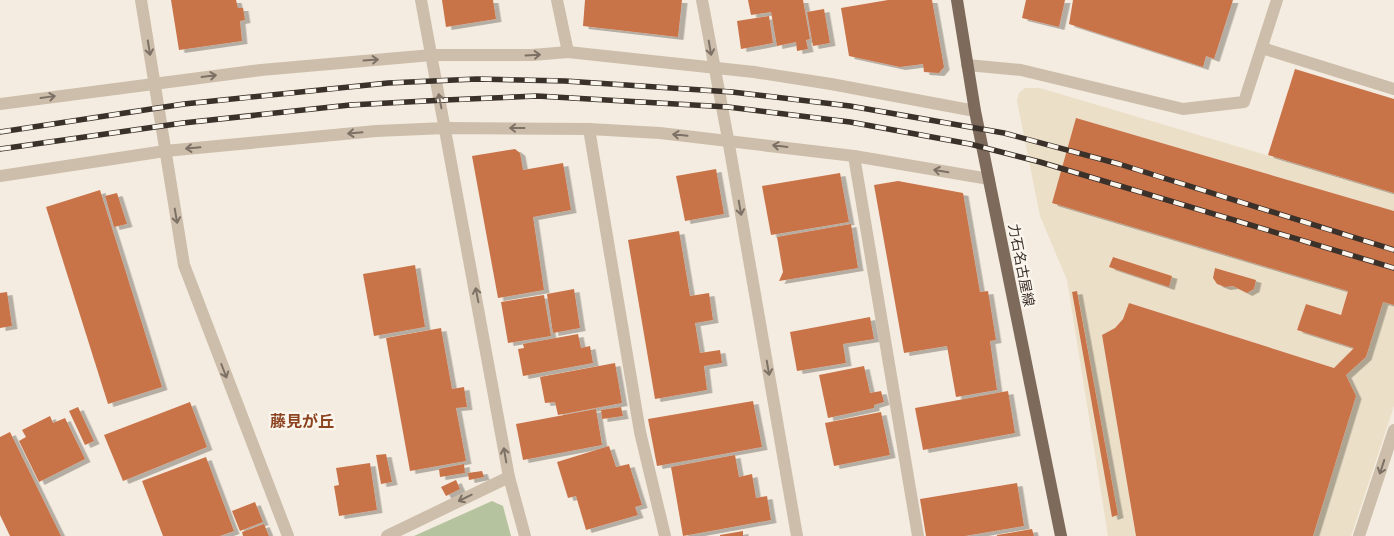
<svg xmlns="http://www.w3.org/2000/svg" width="1394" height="536" viewBox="0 0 1394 536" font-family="'Open Sans','Noto Sans JP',sans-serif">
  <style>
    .green { fill: #b5c49f }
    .plaza { fill: #ecdfc7; fill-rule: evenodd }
    .building { fill: #c9734a; filter: url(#shadow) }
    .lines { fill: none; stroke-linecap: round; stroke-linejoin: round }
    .lane { stroke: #cdbeab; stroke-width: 12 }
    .street { stroke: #cdbeab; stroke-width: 12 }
    .primary { stroke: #7d6a5b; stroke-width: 12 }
    .rail-casing { stroke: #3b312b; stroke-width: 5.5 }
    .rail { stroke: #fbf6ed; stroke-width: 4; stroke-dasharray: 11; stroke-linecap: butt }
    .oneway { stroke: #7d7065 }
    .labels { text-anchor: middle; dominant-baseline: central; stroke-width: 4.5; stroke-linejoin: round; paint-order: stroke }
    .street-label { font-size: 14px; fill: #3b312b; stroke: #fbf6ed }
    .quarter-label { font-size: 16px; font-weight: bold; fill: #8c4421; stroke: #fbf6ed }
  </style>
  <defs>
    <filter id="shadow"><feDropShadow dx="5.5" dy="3" stdDeviation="0" flood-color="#0004"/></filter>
  </defs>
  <rect width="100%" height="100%" fill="#f4ece0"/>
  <path class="green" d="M492 501 503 506 511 536H414Z"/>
  <g class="plaza">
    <path d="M1025 88H1040L1394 193V211L1076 119 1052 203 1348 291 1341 315 1306 304 1297 330 1354 348 1334 368 1129 303 1123 319 1115 328 1102 335 1136 536H1108L1067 280 1040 216 1017 101 1019 93ZM1113 257 1172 276 1169 286 1110 267ZM1215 268 1256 280 1254 289 1247 293 1233 286 1225 287 1217 284 1213 278ZM1077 291 1118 515 1113 517 1072 293Z"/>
    <path d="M1383 302 1394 305V406L1351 536H1313L1356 396 1346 375 1366 357Z"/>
  </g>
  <g class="building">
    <path d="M171 0H236L238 8H243L245 20 240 21 242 41 179 50Z"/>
    <path d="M442 0H493L496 19 446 27Z"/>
    <path d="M585 0H682L678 37 583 26Z"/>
    <path d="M748 0H803L810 39 806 40 808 49 797 51 796 42 777 46 771 12 751 15Z"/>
    <path d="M888 0H932L944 67 939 73 924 72 923 64 900 67 849 56 841 8Z"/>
    <path d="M1026 0H1065L1059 27 1022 18Z"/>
    <path d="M1073 0H1233L1214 59 1206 56 1203 67 1069 24Z"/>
    <path d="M824 9 830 43 813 46 807 12Z"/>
    <path d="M769 16 773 43 741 49 737 21Z"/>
    <path d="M1295 69 1394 99V193L1268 155Z"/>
    <path d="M1076 118 1394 211V305L1383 302 1366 357 1346 375 1356 396 1313 536H1136L1102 335 1115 328 1123 319 1129 303 1334 368 1354 348 1297 330 1306 304 1341 315 1348 291 1052 203Z"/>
    <path d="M515 149 520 153 523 170 563 163 571 210 533 217 544 290 498 298 472 156Z"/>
    <path d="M716 169 724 214 685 221 676 176Z"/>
    <path d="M840 173 849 222 771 235 762 186Z"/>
    <path d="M898 181 963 193 980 292 988 291 996 340 990 341 997 390 956 397 947 346 904 353 874 185Z"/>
    <path d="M100 190 162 387 108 404 46 207Z"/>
    <path d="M117 193 127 224 114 227 105 196Z"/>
    <path d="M851 224 858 268 779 281 783 272 777 237Z"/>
    <path d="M679 231 690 296 709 293 713 320 695 323 700 353 720 350 722 363 704 366 707 390 655 399 628 240Z"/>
    <path d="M1113 257 1172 276 1169 287 1109 267Z"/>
    <path d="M415 265 425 327 374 336 363 274Z"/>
    <path d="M1215 268 1256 280 1254 289 1247 293 1233 286 1225 287 1217 284 1213 278Z"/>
    <path d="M574 289 580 328 553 333 547 294Z"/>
    <path d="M1077 291 1118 515 1112 517 1072 292Z"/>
    <path d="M7 292 12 326 0 328V293Z"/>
    <path d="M544 295 551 336 508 343 501 302Z"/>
    <path d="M870 317 874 339 843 344 846 363 797 371 790 332Z"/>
    <path d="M441 328 452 389 464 387 467 407 456 408 466 461 410 471 386 338Z"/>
    <path d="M578 334 581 348 590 346 593 363 523 376 518 349 524 348 523 344Z"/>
    <path d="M615 363 622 403 558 415 555 402 545 403 540 377Z"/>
    <path d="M864 366 870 393 881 391 884 402 874 405V408L828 418 819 375Z"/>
    <path d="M1008 391 1015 433 923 450 915 408Z"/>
    <path d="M753 401 762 447 657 466 648 419Z"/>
    <path d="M190 402 207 447 123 481 104 435Z"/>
    <path d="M78 407 94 441 85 445 69 411Z"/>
    <path d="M621 407 623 416 602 419 601 410Z"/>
    <path d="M596 409 602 445 523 460 516 424Z"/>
    <path d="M881 412 890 455 834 466 825 423Z"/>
    <path d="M50 416 53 423 65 418 85 459 39 482 19 441 26 437 22 430Z"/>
    <path d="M10 432 61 536H10L0 515V437Z"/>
    <path d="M609 446 616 467 629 464 642 505 635 507 638 515 586 530 576 496 568 498 557 462Z"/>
    <path d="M386 454 392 482 381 484 376 455Z"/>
    <path d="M735 455 739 477 752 474 756 498 767 496 771 520 683 536 671 467Z"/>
    <path d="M206 457 234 531 220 536H163L142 481Z"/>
    <path d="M370 463 377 510 339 516 334 486 339 485 336 468Z"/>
    <path d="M464 464 465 473 440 477 439 469Z"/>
    <path d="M482 471 484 477 469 480 468 473Z"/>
    <path d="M456 480 460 489 446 496 441 487Z"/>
    <path d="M1017 483 1024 526 965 536H926L920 499Z"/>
    <path d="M255 502 263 522 240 531 232 511Z"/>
    <path d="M264 524 269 536H243L242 532Z"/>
    <path d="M1032 529 1034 536H997V535Z"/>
    <path d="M743 531V536H720V535Z"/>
  </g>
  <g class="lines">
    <path class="lane" d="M1262 48 1394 89"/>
    <g class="street">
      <path d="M141 0 184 265 288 536"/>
      <path d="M421 0 509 477 525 536"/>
      <path d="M557 0 568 52"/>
      <path d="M702 0 728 139 797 536"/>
      <path d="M967 65 1021 70 1183 109 1244 102 1277 0"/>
      <path d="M0 104 261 70 432 55H532L568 52 754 72 831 84 975 111"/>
      <path d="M589 129 640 432 665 536"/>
      <path d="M854 156 918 536"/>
      <path d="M0 176 165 151 376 131 446 128 589 129 660 133 854 156 989 179"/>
      <path d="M387 536 509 477"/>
      <path d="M1359 536 1394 430"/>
    </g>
    <path class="primary" d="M957 0 975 111 1061 536"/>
    <defs>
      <g id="rail">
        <path d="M0 132 184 104 388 83 477 79 565 81 732 92 850 106 1004 133 1119 164 1394 250"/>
        <path d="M0 149 183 123 350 105 445 100 537 96 728 107 850 122 970 144 1040 162 1394 268"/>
      </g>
    </defs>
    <use href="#rail" class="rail-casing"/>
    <use href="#rail" class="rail"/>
  </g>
  <defs><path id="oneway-shaft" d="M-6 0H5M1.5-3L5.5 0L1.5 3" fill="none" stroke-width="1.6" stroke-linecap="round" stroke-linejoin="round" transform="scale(1.25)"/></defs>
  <g class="oneway">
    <use href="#oneway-shaft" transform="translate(149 48) rotate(81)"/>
    <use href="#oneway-shaft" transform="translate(710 48) rotate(80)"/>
    <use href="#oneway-shaft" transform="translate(533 55) rotate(-3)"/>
    <use href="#oneway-shaft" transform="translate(371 60) rotate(-4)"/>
    <use href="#oneway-shaft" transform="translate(209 76) rotate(-7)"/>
    <use href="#oneway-shaft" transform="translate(48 97) rotate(-8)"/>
    <use href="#oneway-shaft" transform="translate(440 101) rotate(-101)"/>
    <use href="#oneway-shaft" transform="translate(517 128) rotate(-180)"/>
    <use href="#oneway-shaft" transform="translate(355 133) rotate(175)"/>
    <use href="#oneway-shaft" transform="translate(680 135) rotate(-174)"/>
    <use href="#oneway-shaft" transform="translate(780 146) rotate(-173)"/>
    <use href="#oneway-shaft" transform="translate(193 148) rotate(175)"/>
    <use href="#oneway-shaft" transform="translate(941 171) rotate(-171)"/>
    <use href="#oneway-shaft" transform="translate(740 208) rotate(80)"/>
    <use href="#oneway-shaft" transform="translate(176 216) rotate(80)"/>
    <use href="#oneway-shaft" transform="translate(477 295) rotate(-101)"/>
    <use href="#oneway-shaft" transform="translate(768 368) rotate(80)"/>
    <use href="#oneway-shaft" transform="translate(224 371) rotate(69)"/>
    <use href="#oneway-shaft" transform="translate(505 455) rotate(-100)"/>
    <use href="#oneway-shaft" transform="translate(1382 467) rotate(108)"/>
    <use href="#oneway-shaft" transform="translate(465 498) rotate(154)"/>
  </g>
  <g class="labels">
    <g class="street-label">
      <text transform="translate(1022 265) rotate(79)">力石名古屋線</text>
    </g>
    <g class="quarter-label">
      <text x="302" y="421">藤見が丘</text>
    </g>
  </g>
</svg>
